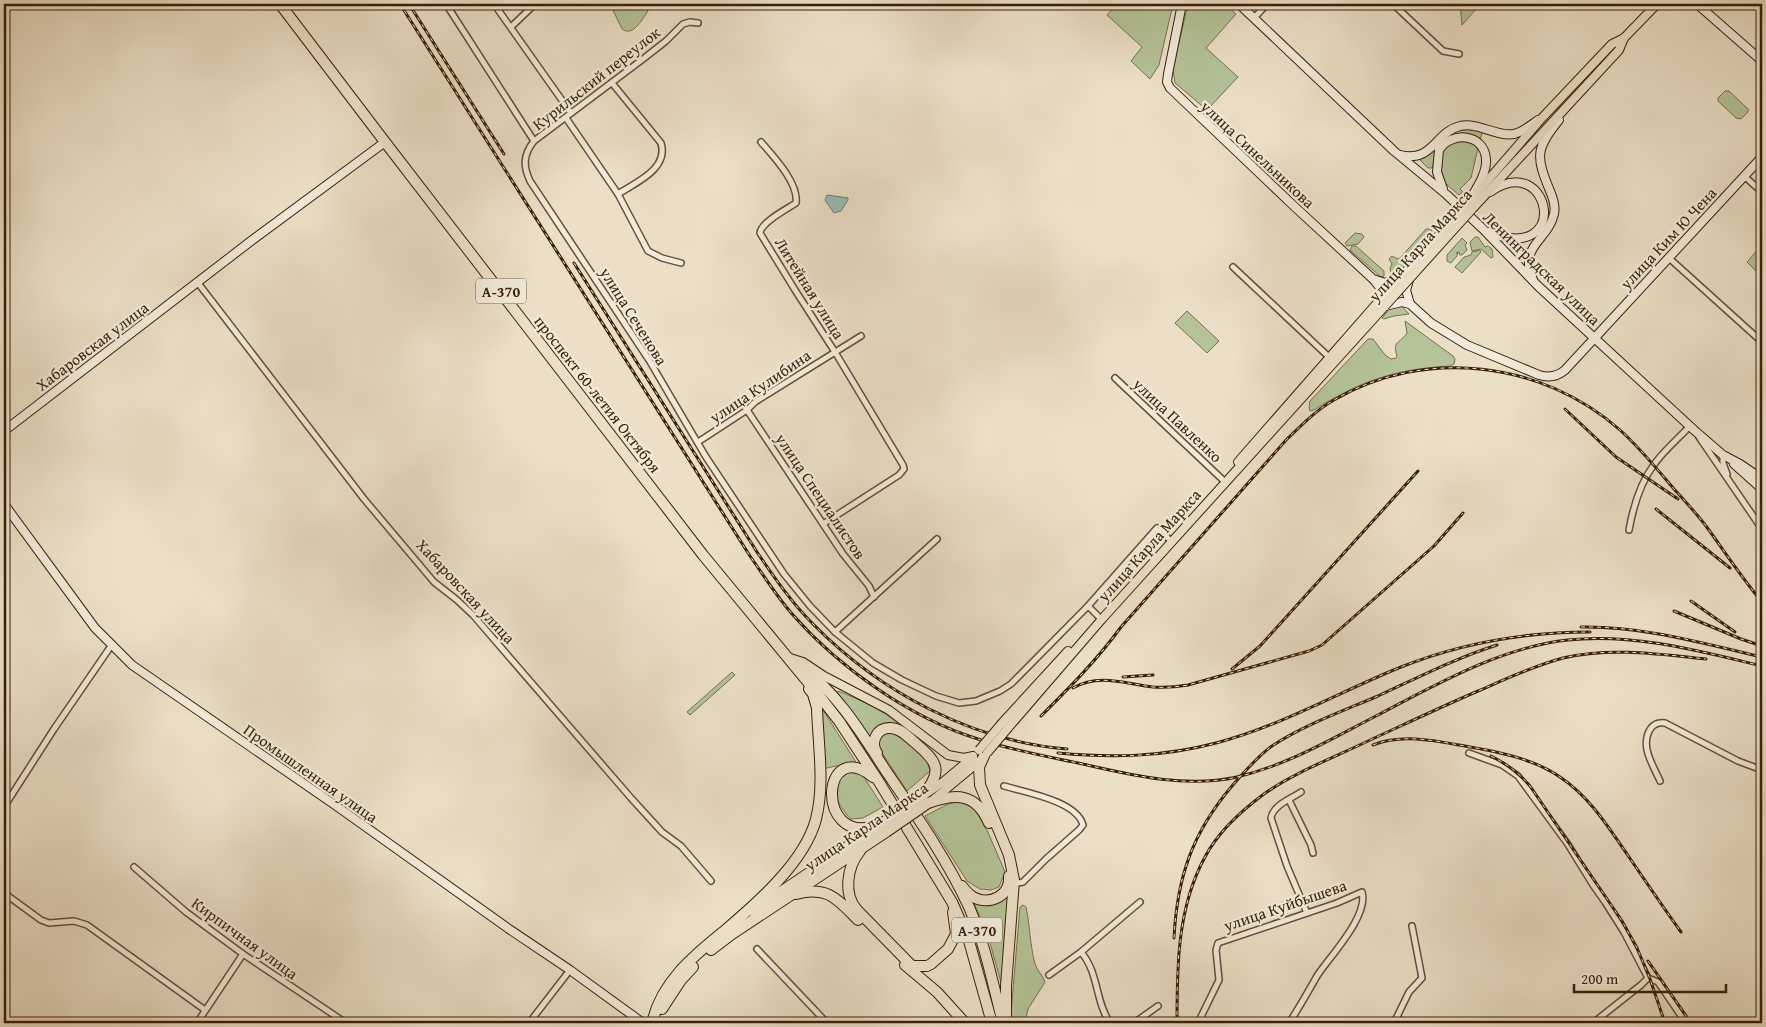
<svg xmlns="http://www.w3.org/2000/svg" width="1766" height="1027" viewBox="0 0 1766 1027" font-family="'Gentium Book Plus',serif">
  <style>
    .green { fill: #b4c398; stroke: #787050 }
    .water { fill: #98bdb6; stroke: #737d70 }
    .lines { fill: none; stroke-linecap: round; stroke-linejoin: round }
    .street-casing { stroke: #674e37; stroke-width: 8 }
    .secondary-casing { stroke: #3b1e07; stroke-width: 10 }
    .primary-casing { stroke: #3b1e07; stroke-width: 10 }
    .highway-casing { stroke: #3b1e07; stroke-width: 12 }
    .street { stroke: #f2ebdb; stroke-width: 5 }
    .secondary { stroke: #f2ebdb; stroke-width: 8 }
    .primary { stroke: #ebe0c7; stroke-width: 8 }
    .highway { stroke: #ebe0c7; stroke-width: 10 }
    .rail-casing { stroke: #3b1e07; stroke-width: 3 }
    .rail { stroke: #f2ebdb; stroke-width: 1; stroke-dasharray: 4; stroke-linecap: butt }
    .primary-bridge-casing { stroke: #3b1e07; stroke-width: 10; stroke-linecap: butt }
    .highway-bridge-casing { stroke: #3b1e07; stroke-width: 12; stroke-linecap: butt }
    .primary-bridge { stroke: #ebe0c7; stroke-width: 8 }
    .highway-bridge { stroke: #ebe0c7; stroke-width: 10 }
    .labels { text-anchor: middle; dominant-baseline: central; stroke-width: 4.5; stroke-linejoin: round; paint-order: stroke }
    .shield { fill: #f2ebdb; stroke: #725c47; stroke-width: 1 }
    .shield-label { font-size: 15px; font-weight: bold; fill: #3b1e07 }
    .street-label { font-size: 16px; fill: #3b1e07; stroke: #f2ebdb }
  </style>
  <rect width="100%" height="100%" fill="#ebe0c7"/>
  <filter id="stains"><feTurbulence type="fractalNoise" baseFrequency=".004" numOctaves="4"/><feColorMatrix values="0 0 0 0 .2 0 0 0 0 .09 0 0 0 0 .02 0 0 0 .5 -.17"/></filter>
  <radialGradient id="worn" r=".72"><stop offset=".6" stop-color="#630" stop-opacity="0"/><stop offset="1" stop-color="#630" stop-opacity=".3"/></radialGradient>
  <g class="green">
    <path d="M610 4H652C646 13 634 39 622 29Z"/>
    <path d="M1117 4H1173L1159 65 1150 79 1131 61 1142 47 1107 15Z"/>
    <path d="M1188 4H1225L1236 14 1206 48 1238 77 1207 110 1175 83 1173 69Z"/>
    <path d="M1460 4H1476L1477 8 1462 25Z"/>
    <path d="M1725 91H1729L1748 109V112L1741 119 1736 118 1718 101V98Z"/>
    <path d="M1465 128 1483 130 1480 140 1449 137 1457 131Z"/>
    <path d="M1454 141H1469L1478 148 1471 178 1460 189 1463 192 1459 195 1440 179 1442 150Z"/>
    <path d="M1437 146C1433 153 1435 161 1432 168H1428L1419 159 1430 153Z"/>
    <path d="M1426 229H1431L1433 235 1399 273 1391 274 1390 268 1392 264 1389 259 1392 256 1398 259 1400 258Z"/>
    <path d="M1355 233 1362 234 1364 237 1358 244 1347 246 1345 243Z"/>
    <path d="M1475 237H1478L1485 247 1488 246 1492 249 1493 257 1491 258 1481 249 1472 251 1470 242Z"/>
    <path d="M1462 238 1467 243 1465 245 1467 250 1462 255H1460L1459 252 1456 253H1458L1457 256 1451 263 1447 261V255Z"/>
    <path d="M1762 245V264L1756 271 1747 262Z"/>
    <path d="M1352 246H1356L1384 271V276L1381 277 1350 250Z"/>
    <path d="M1480 250 1481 252 1462 273 1455 267 1464 257 1471 255 1472 252Z"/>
    <path d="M1401 305 1409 314 1394 316 1384 319 1382 318 1390 308Z"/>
    <path d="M1187 311 1219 341 1207 353 1175 323Z"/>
    <path d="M1405 321 1453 356 1455 359 1454 364 1450 366C1395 369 1360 381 1314 410L1310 411 1309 407 1310 401 1368 339H1373L1385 355 1391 359 1396 358 1397 356C1392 340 1400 344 1407 333Z"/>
    <path d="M732 672 735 675 690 715 687 712Z"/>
    <path d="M838 691C860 700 882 709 900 725L871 740 836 694Z"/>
    <path d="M821 707 856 762 822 769Z"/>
    <path d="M888 732 899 734 927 761 930 771 907 791 877 745 881 735Z"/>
    <path d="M848 772 862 774 883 807 863 818 851 819C837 805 826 784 848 772Z"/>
    <path d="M960 801 974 808 987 830 1005 872 999 887 991 890 980 889 967 881 925 816 948 804Z"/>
    <path d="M1009 893 1002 986 988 936 973 901Z"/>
    <path d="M1023 905 1026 907C1030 926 1030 945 1035 964 1037 971 1043 975 1045 982L1028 1009 1025 1023H1013L1011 1013 1020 907Z"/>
  </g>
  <path class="water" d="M827 195 848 198V200L841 211 834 213 825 200Z"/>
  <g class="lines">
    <defs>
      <g id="street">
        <path d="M446 4 534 141C523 155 523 166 530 181L649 360 706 457 784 574 810 606 835 632 873 663 902 680 936 696 959 703 976 701 1000 691 1011 684 1088 606 1157 528 1169 539"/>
        <path d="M494 4 571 113"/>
        <path d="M1393 4 1443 51 1459 54"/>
        <path d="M1254 18 1267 4"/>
        <path d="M511 27 535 4"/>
        <path d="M612 83 661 143C669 169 635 183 618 194"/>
        <path d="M566 118 618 194 648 251 662 258 681 263"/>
        <path d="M534 141 643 59 666 41 683 24 690 22 698 23"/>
        <path d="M761 142C773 156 799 183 796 203 787 209 761 222 760 233L795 290 835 352 903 465 904 469 899 475 823 524"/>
        <path d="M1744 176 1762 192"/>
        <path d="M1669 258 1762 342"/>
        <path d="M1233 267 1329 357"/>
        <path d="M198 283 364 499 434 582 457 600 473 615 631 798 662 832 681 846 711 881"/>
        <path d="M1115 378 1223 480"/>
        <path d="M747 410 843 554 869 586 874 597"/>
        <path d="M1699 437 1762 529"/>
        <path d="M698 442 747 410 755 402 861 336"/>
        <path d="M1723 455V463L1727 474"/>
        <path d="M1629 530C1633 508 1639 485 1653 466 1663 451 1678 439 1690 426"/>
        <path d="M1088 606 1099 617"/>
        <path d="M835 632 937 539"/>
        <path d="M1469 753 1502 765 1518 776 1567 843 1593 885 1605 902 1624 932 1648 978 1658 982 1686 1023"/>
        <path d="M1660 781C1653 765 1639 745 1651 728 1655 723 1659 722 1665 723L1738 761 1762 770"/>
        <path d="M1004 786C1024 792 1077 801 1083 825L1079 830 1046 859 1023 882 1014 884"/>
        <path d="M1301 792C1291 799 1273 805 1271 818L1287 866 1307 913"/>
        <path d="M1289 800 1311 845 1313 853"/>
        <path d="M4 807 54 729 111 646"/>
        <path d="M134 867 186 912 243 954 346 1023"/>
        <path d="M4 893 41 920 49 923 74 921 87 925 205 1010"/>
        <path d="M757 949 827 1023"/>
        <path d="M1081 952C1099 973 1095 1001 1110 1023"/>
        <path d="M1049 975 1081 952 1140 902"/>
        <path d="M197 1023 243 954"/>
        <path d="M529 1023 570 970"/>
        <path d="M1134 1023 1158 1006"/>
        <path d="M1198 1023 1219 980 1216 950 1218 943 1337 903 1362 892C1369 916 1330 956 1317 976 1308 992 1299 1008 1289 1023"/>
        <path d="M1394 1023 1409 992 1422 978 1412 926"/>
        <path d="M1593 1023 1641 985 1648 978"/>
      </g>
      <g id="secondary">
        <path d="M1182 4 1168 74 1167 82 1170 88 1296 208 1373 279 1385 283 1399 278"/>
        <path d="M1239 4 1394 151 1447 195 1483 229 1538 286 1694 430 1723 455 1740 464 1762 479"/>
        <path d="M1697 4 1762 61"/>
        <path d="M1400 155C1433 163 1435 132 1460 126 1479 122 1496 137 1514 134 1523 132 1531 125 1538 120"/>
        <path d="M1443 189 1437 172 1439 150C1451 131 1484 133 1486 159 1487 172 1478 186 1472 196"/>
        <path d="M1488 232C1573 266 1551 149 1490 192"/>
        <path d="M1374 280 1381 289 1379 301"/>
        <path d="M1409 280 1406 290 1410 304"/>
        <path d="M1533 280C1518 245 1548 241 1554 214 1556 206 1553 198 1550 191 1536 157 1535 149 1559 120"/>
        <path d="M1385 306 1402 302 1410 304 1431 323 1467 345 1539 375C1549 378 1557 377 1565 370L1762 157"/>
        <path d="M4 431 251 241 385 142"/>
        <path d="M1734 464 1762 489"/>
        <path d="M4 504 95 628 132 665 335 805 509 929 570 970 643 1023"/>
      </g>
      <g id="primary">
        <path d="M1469 202 1542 118 1576 82 1612 44 1624 38 1657 4"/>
        <path d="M1474 207 1619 50 1624 38"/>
        <path d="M1238 462 1379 301"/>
        <path d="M787 657 803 662 824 676 889 710 948 755 964 758 973 756"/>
        <path d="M1002 723 1068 651"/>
        <path d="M1008 728 1102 619 1385 306"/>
        <path d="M927 793 943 782 973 757"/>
        <path d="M934 799 981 760"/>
      </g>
      <g id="highway">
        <path d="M280 4 385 142 703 555 821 698 839 721 879 782 952 902 969 941 992 1023"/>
        <path d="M800 666C837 692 862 734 886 771 916 815 947 859 969 907 985 943 993 985 1003 1023"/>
        <path d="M877 753C870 743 876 728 890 728 900 728 907 736 913 741 936 761 945 769 923 795"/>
        <path d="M984 756 979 767 980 785 1009 855 1014 880 1006 986V1017"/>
        <path d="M873 777C821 735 815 845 875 826"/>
        <path d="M928 803C956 793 976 793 989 823"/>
        <path d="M860 851C847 867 843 894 857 910L912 966H927L931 964 948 949 956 934 953 912"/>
        <path d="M962 886C965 890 968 894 973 897 989 906 1011 896 1009 876"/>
        <path d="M796 894C828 885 838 900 858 920"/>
        <path d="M753 911 881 824"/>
        <path d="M711 950 732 934 886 832"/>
        <path d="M905 965 937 992 965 1023"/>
        <path d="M662 1009 681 980 693 967"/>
        <path d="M652 1023C661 983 692 957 723 932 756 904 805 862 816 819 825 784 818 744 817 708L813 694 809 689"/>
      </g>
    </defs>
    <use href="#street" class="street-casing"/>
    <use href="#secondary" class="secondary-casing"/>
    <use href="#primary" class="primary-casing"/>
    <use href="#highway" class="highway-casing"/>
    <use href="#street" class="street"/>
    <use href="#secondary" class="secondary"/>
    <use href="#primary" class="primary"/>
    <use href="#highway" class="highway"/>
    <defs>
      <g id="rail">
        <path d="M400 4 750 556C764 576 777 597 793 615 840 668 910 718 978 739 1014 751 1051 757 1087 765 1135 776 1188 788 1237 777 1290 764 1329 740 1376 716 1435 685 1501 647 1568 640 1634 633 1699 651 1762 666"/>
        <path d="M409 4 504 154"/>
        <path d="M574 263 757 552C774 577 791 602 813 624 880 692 971 741 1067 749"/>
        <path d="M1565 409 1616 457 1678 499"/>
        <path d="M1656 509 1730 568"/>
        <path d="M1691 601 1735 632"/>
        <path d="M1674 611 1741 639 1762 646"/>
        <path d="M1581 627C1643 626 1702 643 1762 657"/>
        <path d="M1232 669 1260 646 1418 471"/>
        <path d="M1123 677 1153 675"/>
        <path d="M1073 688C1099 673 1126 684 1153 687 1165 688 1176 687 1188 685L1309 651 1322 645 1434 546 1463 513"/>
        <path d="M1041 716C1069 688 1097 660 1121 627L1287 439C1302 425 1316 410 1334 400 1425 347 1542 361 1620 430 1640 448 1657 469 1674 489 1685 501 1696 513 1706 526 1725 552 1742 578 1762 602"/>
        <path d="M1373 745C1400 734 1432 740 1459 745 1493 751 1531 757 1560 777 1590 797 1609 828 1629 857 1646 882 1663 907 1681 932"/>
        <path d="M1058 753C1112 758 1163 757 1216 743 1281 726 1339 692 1401 667 1461 643 1525 632 1590 632"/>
        <path d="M1491 756C1507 764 1518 772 1530 786L1622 921 1637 948 1650 979 1665 1023"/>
        <path d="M1174 938C1177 878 1192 833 1232 786 1244 772 1257 757 1272 746 1304 725 1343 711 1378 696 1417 678 1456 658 1497 645"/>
        <path d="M1648 961 1691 1023"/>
        <path d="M1177 1023C1177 967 1177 908 1205 857 1218 832 1241 811 1264 794 1295 772 1333 758 1368 741 1405 724 1441 707 1478 691 1506 679 1533 666 1563 658 1609 647 1659 654 1706 659"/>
      </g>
    </defs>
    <use href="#rail" class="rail-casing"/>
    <use href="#rail" class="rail"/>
    <defs>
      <g id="primary-bridge">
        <path d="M1379 301 1469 202"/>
        <path d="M1385 306 1474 207"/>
        <path d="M979 750 1002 723"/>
        <path d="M987 753 1008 728"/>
      </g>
      <g id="highway-bridge">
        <path d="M881 824 923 795"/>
        <path d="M886 832 928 803"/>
      </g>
    </defs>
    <use href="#primary-bridge" class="primary-bridge-casing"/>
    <use href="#highway-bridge" class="highway-bridge-casing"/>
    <use href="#primary-bridge" class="primary-bridge"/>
    <use href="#highway-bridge" class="highway-bridge"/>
  </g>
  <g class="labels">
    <g class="shield">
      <rect x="476" y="278.5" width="50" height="25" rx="4"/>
      <rect x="952" y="917.5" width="50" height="25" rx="4"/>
    </g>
    <g class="shield-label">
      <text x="501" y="291">А-370</text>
      <text x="977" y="930">А-370</text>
    </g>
    <g class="street-label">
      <text transform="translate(596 78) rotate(-38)">Курильский переулок</text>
      <text transform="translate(1258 154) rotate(43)">улица Синельникова</text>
      <text transform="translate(1668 238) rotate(-47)">улица Ким Ю Чена</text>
      <text transform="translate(1420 245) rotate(-48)">улица Карла Маркса</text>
      <text transform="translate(1542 268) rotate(44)">Ленинградская улица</text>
      <text transform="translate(810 288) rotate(58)">Литейная улица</text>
      <text transform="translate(634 316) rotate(58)">улица Сеченова</text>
      <text transform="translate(92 346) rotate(-37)">Хабаровская улица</text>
      <text transform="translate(760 386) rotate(-34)">улица Кулибина</text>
      <text transform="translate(598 394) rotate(52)">проспект 60-летия Октября</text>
      <text transform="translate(1178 420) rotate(43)">улица Павленко</text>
      <text transform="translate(821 496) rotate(56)">улица Специалистов</text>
      <text transform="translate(1149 545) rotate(-48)">улица Карла Маркса</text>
      <text transform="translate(466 591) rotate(47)">Хабаровская улица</text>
      <text transform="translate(311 773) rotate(35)">Промышленная улица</text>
      <text transform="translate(866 826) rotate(-34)">улица Карла Маркса</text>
      <text transform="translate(1285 905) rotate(-19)">улица Куйбышева</text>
      <text transform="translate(245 938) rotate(36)">Кирпичная улица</text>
    </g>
  </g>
  <rect width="1766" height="1027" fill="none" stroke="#ebe0c7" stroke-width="20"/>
  <rect x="5" y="5" width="1756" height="1017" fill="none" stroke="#3b1e07" stroke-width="2.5"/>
  <rect x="10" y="10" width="1746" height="1007" fill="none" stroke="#3b1e07"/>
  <path d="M1574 984v8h152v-8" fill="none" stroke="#3b1e07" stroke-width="2.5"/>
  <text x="1581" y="984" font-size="15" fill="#3b1e07" stroke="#f2ebdb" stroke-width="4" paint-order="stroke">200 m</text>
  <rect width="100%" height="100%" filter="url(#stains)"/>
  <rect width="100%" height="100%" fill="url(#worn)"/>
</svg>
